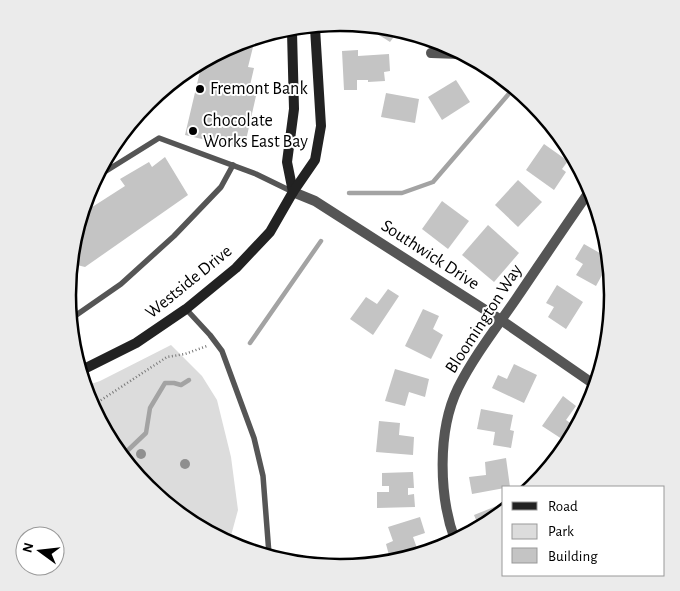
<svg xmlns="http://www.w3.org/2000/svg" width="680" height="591" viewBox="0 0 680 591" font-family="'Alegreya Sans',sans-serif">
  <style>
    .green { fill: #dcdcdc }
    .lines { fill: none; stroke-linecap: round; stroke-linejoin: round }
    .stream { stroke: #a3a3a3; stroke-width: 4.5 }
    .building { fill: #c4c4c4 }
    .path { stroke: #777; stroke-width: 2.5; stroke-dasharray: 1 2.5; stroke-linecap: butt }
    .lane { stroke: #555; stroke-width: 5.5 }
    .street { stroke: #555; stroke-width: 10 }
    .secondary { stroke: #222; stroke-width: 10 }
    .tree { fill: #8f8f8f }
    .poi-dot { fill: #000; stroke: #fff; stroke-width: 2 }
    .labels { text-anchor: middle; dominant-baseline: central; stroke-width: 4; stroke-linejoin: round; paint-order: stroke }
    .poi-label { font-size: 18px; fill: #000; stroke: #fff; text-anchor: start }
    .street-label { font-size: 18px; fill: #000; stroke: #fff }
    .rim { fill: none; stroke: #000; stroke-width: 2.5 }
  </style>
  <rect width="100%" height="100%" fill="#fff"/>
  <path class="green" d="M171 345 202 376 217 400 231 457 238 510 229 543 147 488 88 400 85 386 100 381Z"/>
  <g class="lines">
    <g class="stream">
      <path d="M349 193H402L433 182 513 89"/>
      <path d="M250 343 321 241"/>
      <path d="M124 454 146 433 150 408 165 383H174L181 385 189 380"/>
    </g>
  </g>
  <g class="building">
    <path d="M368 28 396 34 390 42Z"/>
    <path d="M255 39 248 67 254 68 248 94 256 96 244 149 185 135 201 67 236 43Z"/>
    <path d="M358 50V56L389 54 390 71 384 72 385 81 368 82V80H357V90H344L342 51Z"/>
    <path d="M456 80 470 102 442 120 428 97Z"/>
    <path d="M386 93 419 99 415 123 381 117Z"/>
    <path d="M544 144 568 161 562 169 566 172 554 190 526 170Z"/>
    <path d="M165 157 188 195 85 267 73 264 84 211H86L125 186 120 179 149 162 152 167Z"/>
    <path d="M518 180 542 202 518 227 495 205Z"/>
    <path d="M442 201 469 221 448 249 422 229Z"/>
    <path d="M488 225 519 253 494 282 462 255Z"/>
    <path d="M584 244 605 256 607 266 596 286 576 275 583 264 575 259Z"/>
    <path d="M557 285 583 302 566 329 548 317 554 307 546 303Z"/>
    <path d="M388 289 399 296 373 335 350 319 366 297 377 304Z"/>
    <path d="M423 309 439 316 433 329 443 335 431 359 405 346Z"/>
    <path d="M514 364 537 375 524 403 492 388 498 375 507 379Z"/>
    <path d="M395 369 429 379 425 397 409 392 405 406 385 401Z"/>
    <path d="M563 396 576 406 566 420 575 426 565 441 542 426Z"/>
    <path d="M481 409 513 415 510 430 514 431 511 448 493 445 495 432 477 429Z"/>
    <path d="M379 421 400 423 399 435 414 437 413 455 376 452Z"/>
    <path d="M506 458 510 487 472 494 469 477 486 475 485 462Z"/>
    <path d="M413 472 414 488H408V495L414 494 415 507 377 508V492H389V486H382V473Z"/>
    <path d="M504 503V508L478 525 474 515Z"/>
    <path d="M420 517 425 533 413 537 418 551 390 559 386 544 393 541 388 527Z"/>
  </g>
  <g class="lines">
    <path class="path" d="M92 406 167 357 185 354 207 346"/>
    <g class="lane">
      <path d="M98 176 159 138 256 174 293 192"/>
      <path d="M186 309 210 335 222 351 254 438 263 476 269 554"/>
      <path d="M72 318 121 284 174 236 221 187 233 165"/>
    </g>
    <g class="street">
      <path d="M431 53 460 54"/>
      <path d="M293 192 315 201 501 320 595 385"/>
      <path d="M455 540C439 497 437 431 458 388 474 356 496 328 516 299 541 262 566 225 591 189"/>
    </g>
    <g class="secondary">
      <path d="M292 32 294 109 287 162 293 192"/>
      <path d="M82 370 136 343 186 309 236 268 270 232 293 192 315 160 321 126 315 28"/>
    </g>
  </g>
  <g class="tree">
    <circle cx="141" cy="454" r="5"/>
    <circle cx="185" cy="464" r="5"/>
  </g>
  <g class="poi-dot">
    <circle cx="200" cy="89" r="5"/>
    <circle cx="193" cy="131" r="5"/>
  </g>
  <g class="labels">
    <g class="poi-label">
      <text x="210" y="89">Fremont Bank</text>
      <text x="203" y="121">Chocolate<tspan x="203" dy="21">Works East Bay</tspan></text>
    </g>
    <g class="street-label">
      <text transform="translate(430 255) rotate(33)">Southwick Drive</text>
      <text transform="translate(189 282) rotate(-39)">Westside Drive</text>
      <text transform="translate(484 319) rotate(-57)">Bloomington Way</text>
    </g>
  </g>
  <path d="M0 0H680V591H0ZM76 295a264 264 0 1 1 528 0a264 264 0 1 1-528 0Z" fill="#ebebeb" fill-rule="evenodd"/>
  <path class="rim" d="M76 295a264 264 0 1 1 528 0a264 264 0 1 1-528 0Z"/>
  <rect x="502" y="486" width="162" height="90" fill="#ffffff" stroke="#999999"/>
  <rect x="512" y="502" width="25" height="8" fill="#222222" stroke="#999999"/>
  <text x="548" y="511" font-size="15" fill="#000000">Road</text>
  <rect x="512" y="524" width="25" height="15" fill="#dcdcdc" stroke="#999999"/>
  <text x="548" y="536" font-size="15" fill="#000000">Park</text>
  <rect x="512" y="548" width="25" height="15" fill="#c4c4c4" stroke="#999999"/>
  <text x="548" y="561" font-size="15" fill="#000000">Building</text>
  <g transform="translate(40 551) rotate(285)"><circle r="24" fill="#ffffff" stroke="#999999"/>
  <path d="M0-4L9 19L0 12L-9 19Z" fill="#000000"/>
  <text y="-8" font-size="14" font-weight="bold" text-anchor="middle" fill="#000000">N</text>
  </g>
</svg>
